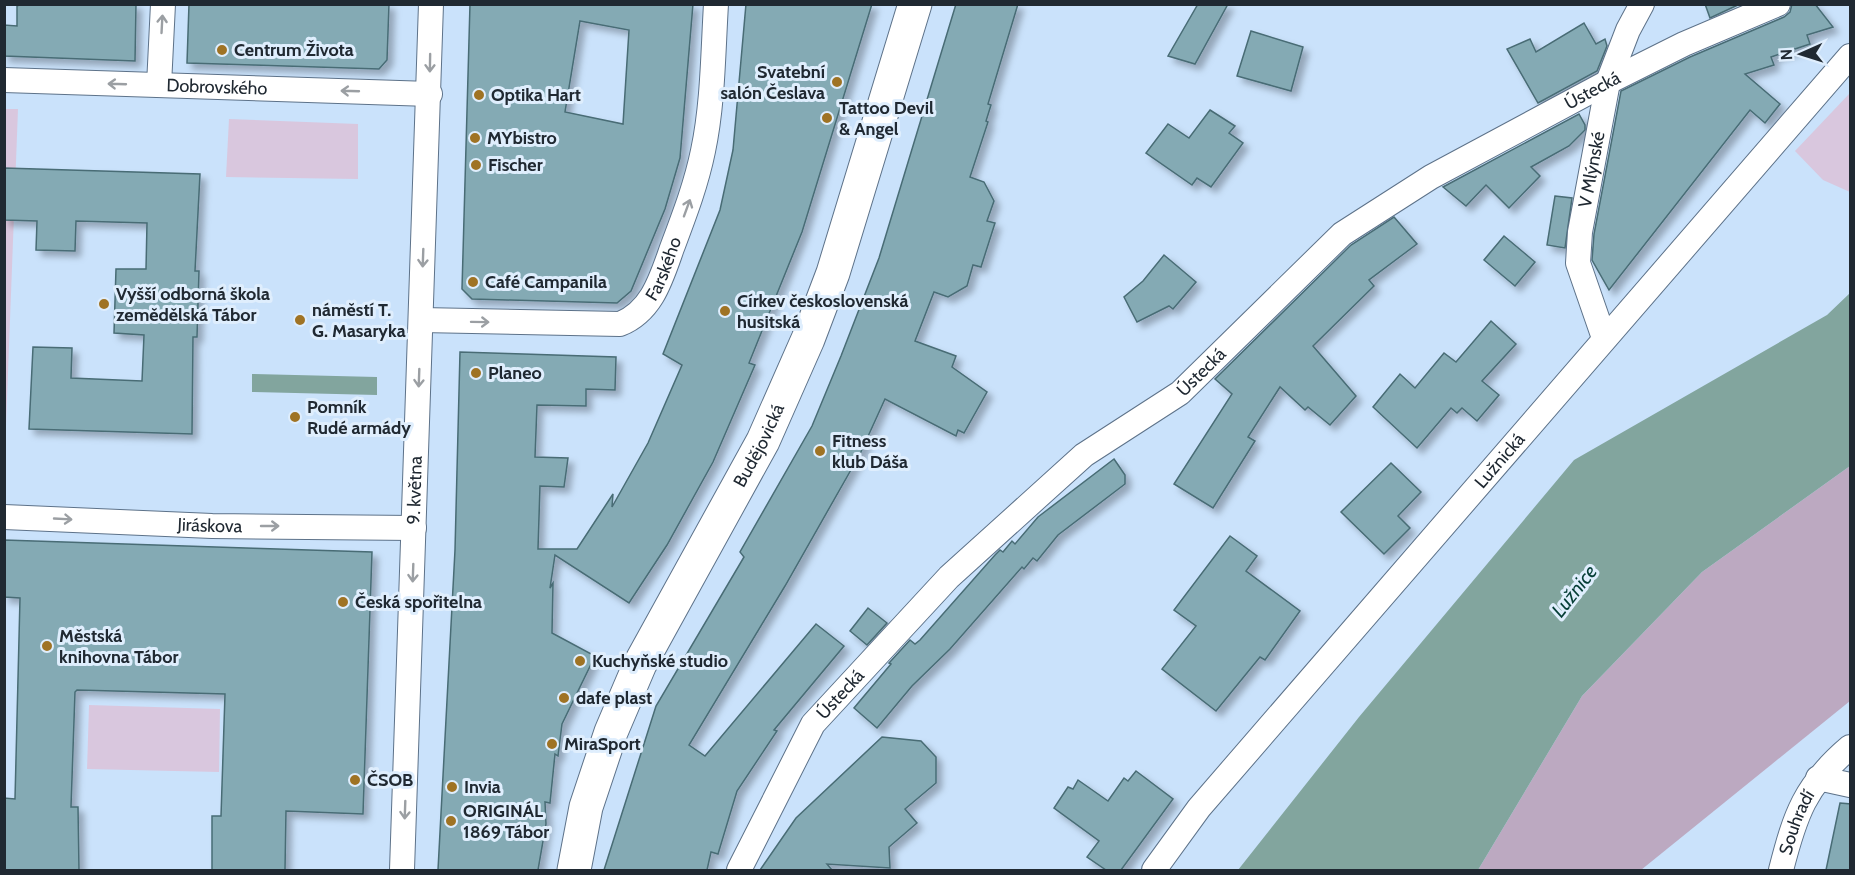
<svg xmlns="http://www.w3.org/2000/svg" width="1855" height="875" viewBox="0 0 1855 875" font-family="Cabin,sans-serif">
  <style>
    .green { fill: #d9c7de }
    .forest { fill: #bca9c1 }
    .water { fill: #82a59e }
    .building { fill: #84aab4; stroke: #486c75; stroke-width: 1.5; fill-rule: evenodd; filter: url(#shadow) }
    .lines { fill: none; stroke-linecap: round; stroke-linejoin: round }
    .street-casing { stroke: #5d7289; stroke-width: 26 }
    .secondary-casing { stroke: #5d7289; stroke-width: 35 }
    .street { stroke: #fff; stroke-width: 24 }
    .secondary { stroke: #fff; stroke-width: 33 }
    .oneway { stroke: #9b9fa3 }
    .poi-dot { fill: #9f7324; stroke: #dfeefd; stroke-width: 2 }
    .labels { text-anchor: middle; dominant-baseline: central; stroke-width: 6; stroke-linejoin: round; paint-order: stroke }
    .poi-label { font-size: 18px; font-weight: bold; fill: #202932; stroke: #dfeefd; text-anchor: start }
    .street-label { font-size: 18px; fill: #202932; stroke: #dfeefd }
    .water-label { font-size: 20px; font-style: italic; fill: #053e36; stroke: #dfeefd }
  </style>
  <defs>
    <filter id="shadow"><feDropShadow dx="5.5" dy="5.5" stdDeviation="3" flood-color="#0004"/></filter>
  </defs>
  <rect width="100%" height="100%" fill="#cae2fb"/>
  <g class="green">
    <path d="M1850 93V192L1823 180 1795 151Z"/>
    <path d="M4 109H18L5 452Z"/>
    <path d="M229 119 358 124V179L226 177Z"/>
    <path d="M89 705 220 709 219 772 87 769Z"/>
  </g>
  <path class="forest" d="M1850 466V701L1641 870H1478L1582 696 1702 572Z"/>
  <g class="water">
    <path d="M1850 293V466L1702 572 1582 696 1478 870H1238L1359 717 1574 460 1827 315Z"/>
    <path d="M252 374 377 377V395L252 392Z"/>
  </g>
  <g class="building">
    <path d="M21 4H136L135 61 4 56V25L17 26V6Z"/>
    <path d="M189 4H389L387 60 379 69 187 63Z"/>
    <path d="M470 4H693L680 158 665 209 631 291 617 303 472 299 462 289ZM580 21 629 30 623 124 565 112Z"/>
    <path d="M746 4H872L802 232 749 363 755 365 713 462 667 545 629 603 555 555 550 588 553 583 552 633 595 656 562 724 558 756 555 754 550 803 545 802 546 824 538 870H438L455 550 460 352 616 357 615 390 586 389V406L537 405 535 457 568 458 564 487 540 486 538 549H577L613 494 612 507 648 443 682 365 663 354 720 210 733 150Z"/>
    <path d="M956 4H1018L988 104 991 105 986 121 988 122 970 177 984 182 994 201 987 221 995 223 981 267 973 265 967 286 948 297 934 292 915 341 956 356 952 367 987 392 964 433 958 430 956 436 885 399 860 454 785 586 689 745 705 756 816 624 844 646 774 730 777 731 737 791 718 854 711 852 707 870H604L656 706 744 557 740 552 812 426 841 356 879 258Z"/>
    <path d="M1198 4H1228L1195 64 1168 56Z"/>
    <path d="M1705 4H1740L1710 18Z"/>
    <path d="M1792 4H1815L1833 27 1807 35 1810 44 1771 57 1774 65 1745 74 1780 104 1765 123 1750 110 1609 290 1592 260 1594 234 1621 91 1690 57 1784 17 1790 12Z"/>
    <path d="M1584 23 1596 44 1605 39 1607 46 1597 71 1538 103 1507 49 1530 39 1536 52Z"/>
    <path d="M1251 31 1303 47 1291 91 1237 76Z"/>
    <path d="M1210 110 1235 126 1229 133 1243 143 1211 187 1197 178 1192 185 1146 153 1168 124 1189 138Z"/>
    <path d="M1579 114 1585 125V130L1569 146 1531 167 1540 176 1509 208 1486 185 1466 206 1443 187Z"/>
    <path d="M4 168 200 174 195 271H199L197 337H193L192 434 29 429 33 347 72 348 71 378 142 381 144 335 114 333 116 269H146L147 223 76 221 75 251 36 250 37 221 4 220Z"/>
    <path d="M1555 196 1572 198 1565 248 1547 245Z"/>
    <path d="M1394 217 1417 244 1369 280 1374 286 1313 346 1356 396 1330 425 1308 407 1305 410 1280 387 1248 437 1255 441 1213 508 1174 484 1232 394 1215 379 1351 245Z"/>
    <path d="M1504 236 1535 262 1515 286 1484 260Z"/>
    <path d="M1164 255 1196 282 1173 309 1169 306 1137 322 1124 297 1143 281Z"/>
    <path d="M1491 321 1516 344 1482 381 1499 395 1477 421 1462 408 1457 413 1451 408 1417 448 1373 407 1400 374 1415 388 1444 353 1456 362Z"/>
    <path d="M1114 459 1125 475V484L1058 535 1037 561 1033 558 1024 569 1022 567 950 649 912 686 877 728 854 708 891 664 889 663 910 640 915 644 920 640 995 555 1000 550 1003 552 1012 541 1015 544 1038 517Z"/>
    <path d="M1391 463 1421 492 1398 516 1410 528 1384 554 1341 512Z"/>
    <path d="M1230 536 1257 556 1246 571 1300 611 1265 660 1260 657 1216 711 1162 669 1196 626 1174 610Z"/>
    <path d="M4 540 372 552 363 814 286 811 285 870H212V816H221L225 694 77 690 75 692 71 807H78L79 870H4V798L15 799 20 598 4 597Z"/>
    <path d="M868 608 887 623 867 645 850 631Z"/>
    <path d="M882 737 921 741 936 757V783L905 809 917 823 889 847 890 868 827 864 832 870H760L796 818Z"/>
    <path d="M1136 771 1173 799 1121 870H1106L1087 857 1099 841 1054 808 1068 787 1073 789 1078 780 1108 801 1124 778 1128 781Z"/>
    <path d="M1840 803 1851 804V870H1826Z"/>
  </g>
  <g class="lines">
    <defs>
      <g id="street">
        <path id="s1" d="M4 80 430 94"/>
        <path d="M159 85 163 4"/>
        <path id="s2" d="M421 320 620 324C652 311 661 279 672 248 684 216 696 185 703 151 713 104 713 53 716 4"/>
        <path id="s3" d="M1604 338 1578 263 1580 232 1608 82 1628 30 1642 4"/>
        <path id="s4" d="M4 517 212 526 414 528"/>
        <path d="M1818 778 1850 785"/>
        <path id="s5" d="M402 870 431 4"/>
        <path id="s6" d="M739 870 813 724 949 577 1084 455 1180 393 1342 234 1431 177 1608 82 1684 44 1778 4"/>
        <path id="s7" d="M1154 870 1199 808 1850 56"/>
        <path id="s8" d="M1781 870C1795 815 1805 785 1850 747"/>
      </g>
      <g id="secondary">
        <path id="s9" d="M574 870 586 807 611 732 640 664 763 441 808 339 833 273 915 4"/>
      </g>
    </defs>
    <use href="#street" class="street-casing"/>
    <use href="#secondary" class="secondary-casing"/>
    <use href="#street" class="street"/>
    <use href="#secondary" class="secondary"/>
  </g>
  <defs><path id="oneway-shaft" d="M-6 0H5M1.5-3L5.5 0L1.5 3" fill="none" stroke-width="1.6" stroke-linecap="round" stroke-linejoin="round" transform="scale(1.5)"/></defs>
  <g class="oneway">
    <use href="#oneway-shaft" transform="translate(162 24) rotate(-87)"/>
    <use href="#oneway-shaft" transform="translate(430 63) rotate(91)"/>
    <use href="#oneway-shaft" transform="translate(117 84) rotate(-178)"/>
    <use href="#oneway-shaft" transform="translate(350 91) rotate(-178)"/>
    <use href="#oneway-shaft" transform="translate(687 208) rotate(-70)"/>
    <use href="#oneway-shaft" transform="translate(423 258) rotate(92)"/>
    <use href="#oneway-shaft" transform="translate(480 322) rotate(1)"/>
    <use href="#oneway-shaft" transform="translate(419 378) rotate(92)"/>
    <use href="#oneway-shaft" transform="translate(63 519) rotate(3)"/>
    <use href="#oneway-shaft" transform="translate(270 526)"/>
    <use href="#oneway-shaft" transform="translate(413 573) rotate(92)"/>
    <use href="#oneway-shaft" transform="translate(405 810) rotate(92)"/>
  </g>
  <g class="poi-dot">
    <circle cx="222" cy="50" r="6"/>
    <circle cx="837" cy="82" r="6"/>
    <circle cx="479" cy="95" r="6"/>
    <circle cx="827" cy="118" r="6"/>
    <circle cx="475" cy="138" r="6"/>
    <circle cx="476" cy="165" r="6"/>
    <circle cx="473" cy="282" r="6"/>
    <circle cx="104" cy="304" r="6"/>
    <circle cx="725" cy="311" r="6"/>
    <circle cx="300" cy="320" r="6"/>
    <circle cx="476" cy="373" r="6"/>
    <circle cx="295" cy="417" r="6"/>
    <circle cx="820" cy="451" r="6"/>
    <circle cx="343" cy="602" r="6"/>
    <circle cx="47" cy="646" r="6"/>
    <circle cx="580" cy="661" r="6"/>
    <circle cx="564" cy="698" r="6"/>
    <circle cx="552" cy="744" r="6"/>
    <circle cx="355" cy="780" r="6"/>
    <circle cx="452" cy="787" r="6"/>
    <circle cx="451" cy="821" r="6"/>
  </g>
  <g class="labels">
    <g class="poi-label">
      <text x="234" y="50">Centrum Života</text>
      <text x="825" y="72" text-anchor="end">Svatební<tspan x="825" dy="21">salón Česlava</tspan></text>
      <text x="491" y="95">Optika Hart</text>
      <text x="839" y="108">Tattoo Devil<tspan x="839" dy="21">&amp; Angel</tspan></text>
      <text x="487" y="138">MYbistro</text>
      <text x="488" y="165">Fischer</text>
      <text x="485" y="282">Café Campanila</text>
      <text x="116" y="294">Vyšší odborná škola<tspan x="116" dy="21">zemědělská Tábor</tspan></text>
      <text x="737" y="301">Církev československá<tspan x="737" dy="21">husitská</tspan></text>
      <text x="312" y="310">náměstí T.<tspan x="312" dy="21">G. Masaryka</tspan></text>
      <text x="488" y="373">Planeo</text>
      <text x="307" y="407">Pomník<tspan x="307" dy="21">Rudé armády</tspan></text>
      <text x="832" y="441">Fitness<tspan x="832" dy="21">klub Dáša</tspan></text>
      <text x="355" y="602">Česká spořitelna</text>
      <text x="59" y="636">Městská<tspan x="59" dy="21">knihovna Tábor</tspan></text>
      <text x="592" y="661">Kuchyňské studio</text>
      <text x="576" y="698">dafe plast</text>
      <text x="564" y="744">MiraSport</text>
      <text x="367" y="780">ČSOB</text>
      <text x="464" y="787">Invia</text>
      <text x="463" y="811">ORIGINÁL<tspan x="463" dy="21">1869 Tábor</tspan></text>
    </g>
    <g class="street-label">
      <text stroke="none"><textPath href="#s1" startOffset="213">Dobrovského</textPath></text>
      <text stroke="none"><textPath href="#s6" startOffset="1176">Ústecká</textPath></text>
      <text stroke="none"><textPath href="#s3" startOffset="174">V Mlýnské</textPath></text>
      <text stroke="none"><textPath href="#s2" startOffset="272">Farského</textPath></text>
      <text stroke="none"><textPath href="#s6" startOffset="690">Ústecká</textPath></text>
      <text stroke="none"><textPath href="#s9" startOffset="466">Budějovická</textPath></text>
      <text stroke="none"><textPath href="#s7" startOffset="536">Lužnická</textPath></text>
      <text stroke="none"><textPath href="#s5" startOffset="380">9. května</textPath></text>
      <text stroke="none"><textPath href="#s4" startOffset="206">Jiráskova</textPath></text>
      <text stroke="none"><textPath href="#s6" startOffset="204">Ústecká</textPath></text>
      <text stroke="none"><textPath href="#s8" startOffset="50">Souhradí</textPath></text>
    </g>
    <g class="water-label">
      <text transform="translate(1574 591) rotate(-52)">Lužnice</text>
    </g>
  </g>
  <rect width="1855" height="875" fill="none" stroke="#202932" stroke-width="12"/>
  <g transform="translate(1801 54) rotate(267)" stroke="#dfeefd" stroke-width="4.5" paint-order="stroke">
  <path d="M0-4.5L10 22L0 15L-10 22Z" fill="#202932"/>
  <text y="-9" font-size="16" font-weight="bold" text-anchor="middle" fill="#202932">N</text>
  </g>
</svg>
